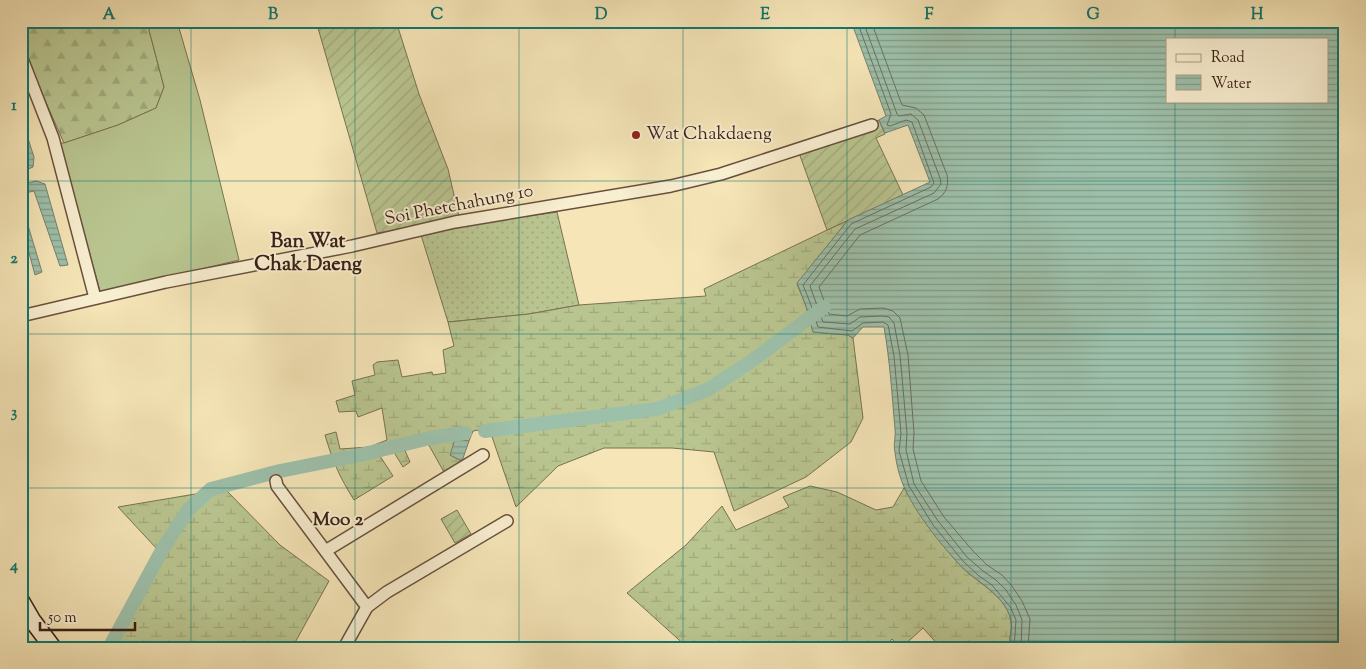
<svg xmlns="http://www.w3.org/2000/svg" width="1366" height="669" viewBox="0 0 1366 669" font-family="'Sorts Mill Goudy',serif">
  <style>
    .grass { fill: url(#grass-dots); stroke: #797253 }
    .forest { fill: url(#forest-firs); stroke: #797253 }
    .wetland { fill: url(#wetland-marsh); stroke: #797253 }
    .garden { fill: url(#garden-furrows); stroke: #797253 }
    .pitch { fill: #b9c590; stroke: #797253 }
    .water { fill: url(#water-rules); stroke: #75806f; fill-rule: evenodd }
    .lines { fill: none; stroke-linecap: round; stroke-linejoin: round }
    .shore { stroke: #6b7060; stroke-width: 1 }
    .canal { stroke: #9dc0aa; stroke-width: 14 }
    .minor-casing { stroke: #68503e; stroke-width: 14 }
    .secondary-casing { stroke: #391f16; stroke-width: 19 }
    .minor { stroke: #f8eed0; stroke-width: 11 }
    .secondary { stroke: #f8eed0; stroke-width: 16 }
    .grid { fill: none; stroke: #0f766e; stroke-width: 1; stroke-opacity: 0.55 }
    .poi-dot { fill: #8f2418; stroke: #f8eed0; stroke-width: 2 }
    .labels { text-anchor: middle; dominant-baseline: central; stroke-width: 4; stroke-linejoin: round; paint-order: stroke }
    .poi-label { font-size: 18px; fill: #391f16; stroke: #f8eed0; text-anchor: start }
    .street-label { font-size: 18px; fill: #391f16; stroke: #f8eed0 }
    .neighbourhood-label { font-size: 19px; font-weight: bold; fill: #391f16; stroke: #f8eed0 }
    .quarter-label { font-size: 20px; font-weight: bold; fill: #391f16; stroke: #f8eed0 }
    .neatline { fill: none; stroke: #0f766e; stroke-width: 2 }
    .grid-label { font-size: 16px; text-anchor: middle; font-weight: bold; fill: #0f766e }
  </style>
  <defs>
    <pattern id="grass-dots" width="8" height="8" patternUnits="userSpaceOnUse" patternTransform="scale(1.25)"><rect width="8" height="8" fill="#b9c590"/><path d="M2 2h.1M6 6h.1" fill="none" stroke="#a0a97b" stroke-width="1.8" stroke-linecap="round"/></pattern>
    <pattern id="forest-firs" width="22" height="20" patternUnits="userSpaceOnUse" patternTransform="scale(1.25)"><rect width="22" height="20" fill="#b9c590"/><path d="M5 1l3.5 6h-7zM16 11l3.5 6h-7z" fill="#a0a97b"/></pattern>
    <pattern id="wetland-marsh" width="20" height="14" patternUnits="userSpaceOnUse" patternTransform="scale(1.25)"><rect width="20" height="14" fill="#b9c590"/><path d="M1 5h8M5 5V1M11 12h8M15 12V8" fill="none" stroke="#a0a97b"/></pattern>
    <pattern id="garden-furrows" width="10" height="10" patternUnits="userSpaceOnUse" patternTransform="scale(1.25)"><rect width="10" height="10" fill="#b9c590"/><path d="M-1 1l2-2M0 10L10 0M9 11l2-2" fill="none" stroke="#a0a97b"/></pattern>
    <pattern id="water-rules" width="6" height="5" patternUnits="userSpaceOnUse" patternTransform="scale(1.25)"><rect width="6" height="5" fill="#9dc0aa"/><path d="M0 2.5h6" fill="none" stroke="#819b89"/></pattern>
  </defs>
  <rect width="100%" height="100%" fill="#f5e5b7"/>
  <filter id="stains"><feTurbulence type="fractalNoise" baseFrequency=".004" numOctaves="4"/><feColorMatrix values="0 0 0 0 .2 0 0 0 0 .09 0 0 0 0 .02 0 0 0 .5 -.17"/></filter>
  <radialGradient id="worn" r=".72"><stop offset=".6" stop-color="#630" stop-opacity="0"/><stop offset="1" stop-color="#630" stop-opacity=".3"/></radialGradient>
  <path class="grass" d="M557 212 579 305 529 314 448 322 421 235 499 220Z"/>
  <path class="forest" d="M21 21H155L149 30 164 87 156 108 118 125 64 143 35 78 21 38Z"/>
  <g class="wetland">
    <path d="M848 220 797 284 806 306 813 332 848 335 853 338 863 418 851 442 806 477 734 511 714 452 672 448H604L558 466 516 507 489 428 473 431 469 441 466 442 450 455 462 461 458 466 445 474 426 440 403 446 410 462 403 467 392 449 380 456 393 476 354 500C339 476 333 462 325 435L336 432 340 449 369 447 387 440 382 408 358 417 356 411 339 412 336 401 355 395 352 381 375 375 373 365 377 362 398 360 402 377 432 372 433 375 446 373 443 350 454 346 448 322 529 314 579 305 706 296 704 289Z"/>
    <path d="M810 486 837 492 876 510 893 507 904 488C921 514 937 540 958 563 974 582 1006 594 1011 621 1013 630 1008 639 1010 648H941L923 628 901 648H899L892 639 883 648H688L627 593 686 545 722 506 736 530 789 507 783 497Z"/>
    <path d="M225 489 280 545 329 581 292 648H103L157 549 118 507Z"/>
  </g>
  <g class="garden">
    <path d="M316 21H396L419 94 448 169 460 221 377 233Z"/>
    <path d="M879 120 885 134 876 138 903 195 827 230 799 153Z"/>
    <path d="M457 510 471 534 455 543 441 519Z"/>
  </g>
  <path class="pitch" d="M155 21H177L200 100 239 260 109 291H100L59 143H64L118 125 156 108 164 87 149 30Z"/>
  <g class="water">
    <path d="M851 21H1345V648H1010C1008 639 1013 631 1011 621 1006 594 975 582 958 563 939 542 917 515 905 489 900 479 896 463 895 452 893 445 896 437 895 429 892 395 890 361 884 327H863L853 338 848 335 813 332 806 306 797 283 848 220 930 182 908 125 885 133 879 120 886 116ZM1167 39H1327V101H1167Z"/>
    <path d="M21 117 34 157 33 167 21 172Z"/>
    <path d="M36 181 45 184 68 265 60 266 34 191 21 194V185Z"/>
    <path d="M21 202 42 272 35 275 21 223Z"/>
    <path d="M455 439 469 441 462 461 450 455Z"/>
  </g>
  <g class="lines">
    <g class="shore">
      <path d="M857 21 891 114 887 125 890 126 906 120 912 122 934 183 931 187 851 224 803 285 811 305 818 327 852 331 863 323 883 322 888 325 894 356 901 433 899 451 909 486 933 525 963 561 979 576 992 585 1011 608 1016 620 1014 648"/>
      <path d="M863 21 897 114 899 116 911 114 918 120 940 178 941 184 934 193 855 229 810 286 823 322 850 324 860 317 882 316 889 317 894 323 900 355 907 433 906 450 914 484 938 521 967 557 983 571 996 580 1006 590 1016 605 1022 620 1021 648"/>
      <path d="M871 21 902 105 916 108 924 115 947 175C949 186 946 193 938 199L860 235 819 287 829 314 847 316 860 309 883 308 893 311 900 318 908 355 914 433 913 449 921 481 944 517 973 551 987 565 1002 575 1012 586 1022 601 1030 619 1028 648"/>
    </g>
    <g class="canal">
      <path d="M485 431 657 409 707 390 749 363 824 307"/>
      <path d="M109 648 162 550 188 510 211 489 280 471 360 455 430 438 465 433"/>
    </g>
    <defs>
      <g id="minor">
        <path d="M21 56 53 138 95 298"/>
        <path d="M21 316 166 282 352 246 455 222 671 186 721 174 872 125"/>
        <path d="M276 481 277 486 367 607"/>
        <path d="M327 550 483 455"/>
        <path d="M344 648 367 607 387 592 507 521"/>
      </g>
      <path id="secondary" d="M21 601 32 620 53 648"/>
    </defs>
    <use href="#minor" class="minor-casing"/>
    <use href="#secondary" class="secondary-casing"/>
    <use href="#minor" class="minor"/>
    <use href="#secondary" class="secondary"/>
  </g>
  <path class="grid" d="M191 21V648M355 21V648M519 21V648M683 21V648M847 21V648M1011 21V648M1175 21V39M1175 101V648M21 181H1345M21 334H1345M21 488H1345"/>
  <circle class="poi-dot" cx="636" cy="135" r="5"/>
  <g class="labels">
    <g class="poi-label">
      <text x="646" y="135">Wat Chakdaeng</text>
    </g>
    <g class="street-label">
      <text transform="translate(459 206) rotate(-11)">Soi Phetchahung 10</text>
    </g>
    <g class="neighbourhood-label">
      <text x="338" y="520">Moo 2</text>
    </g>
    <g class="quarter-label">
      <text x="308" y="242">Ban Wat<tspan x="308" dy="23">Chak Daeng</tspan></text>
    </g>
  </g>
  <rect width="1366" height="669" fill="none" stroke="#f5e5b7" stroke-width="55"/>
  <rect x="1166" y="38" width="162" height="65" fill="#f8eed0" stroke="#ac9b86"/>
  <rect x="1176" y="54" width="25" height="8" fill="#f8eed0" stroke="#ac9b86"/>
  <text x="1211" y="62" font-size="15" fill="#391f16">Road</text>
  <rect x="1176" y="75" width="25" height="15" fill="url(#water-rules)" stroke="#ac9b86"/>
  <text x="1211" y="88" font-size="15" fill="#391f16">Water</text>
  <path d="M40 622v8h95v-8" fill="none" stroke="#391f16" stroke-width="2.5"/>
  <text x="48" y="622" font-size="15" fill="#391f16" stroke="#f8eed0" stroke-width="4" paint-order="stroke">50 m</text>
  <rect x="28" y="28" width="1310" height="614" class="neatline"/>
  <g class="grid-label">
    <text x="109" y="19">A</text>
    <text x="273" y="19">B</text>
    <text x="437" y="19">C</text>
    <text x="601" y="19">D</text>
    <text x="765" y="19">E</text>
    <text x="929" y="19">F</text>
    <text x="1093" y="19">G</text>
    <text x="1257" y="19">H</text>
    <text x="14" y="110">1</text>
    <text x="14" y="263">2</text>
    <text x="14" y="417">3</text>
    <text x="14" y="570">4</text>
  </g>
  <rect width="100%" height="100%" filter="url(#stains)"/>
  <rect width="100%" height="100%" fill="url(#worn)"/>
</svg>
